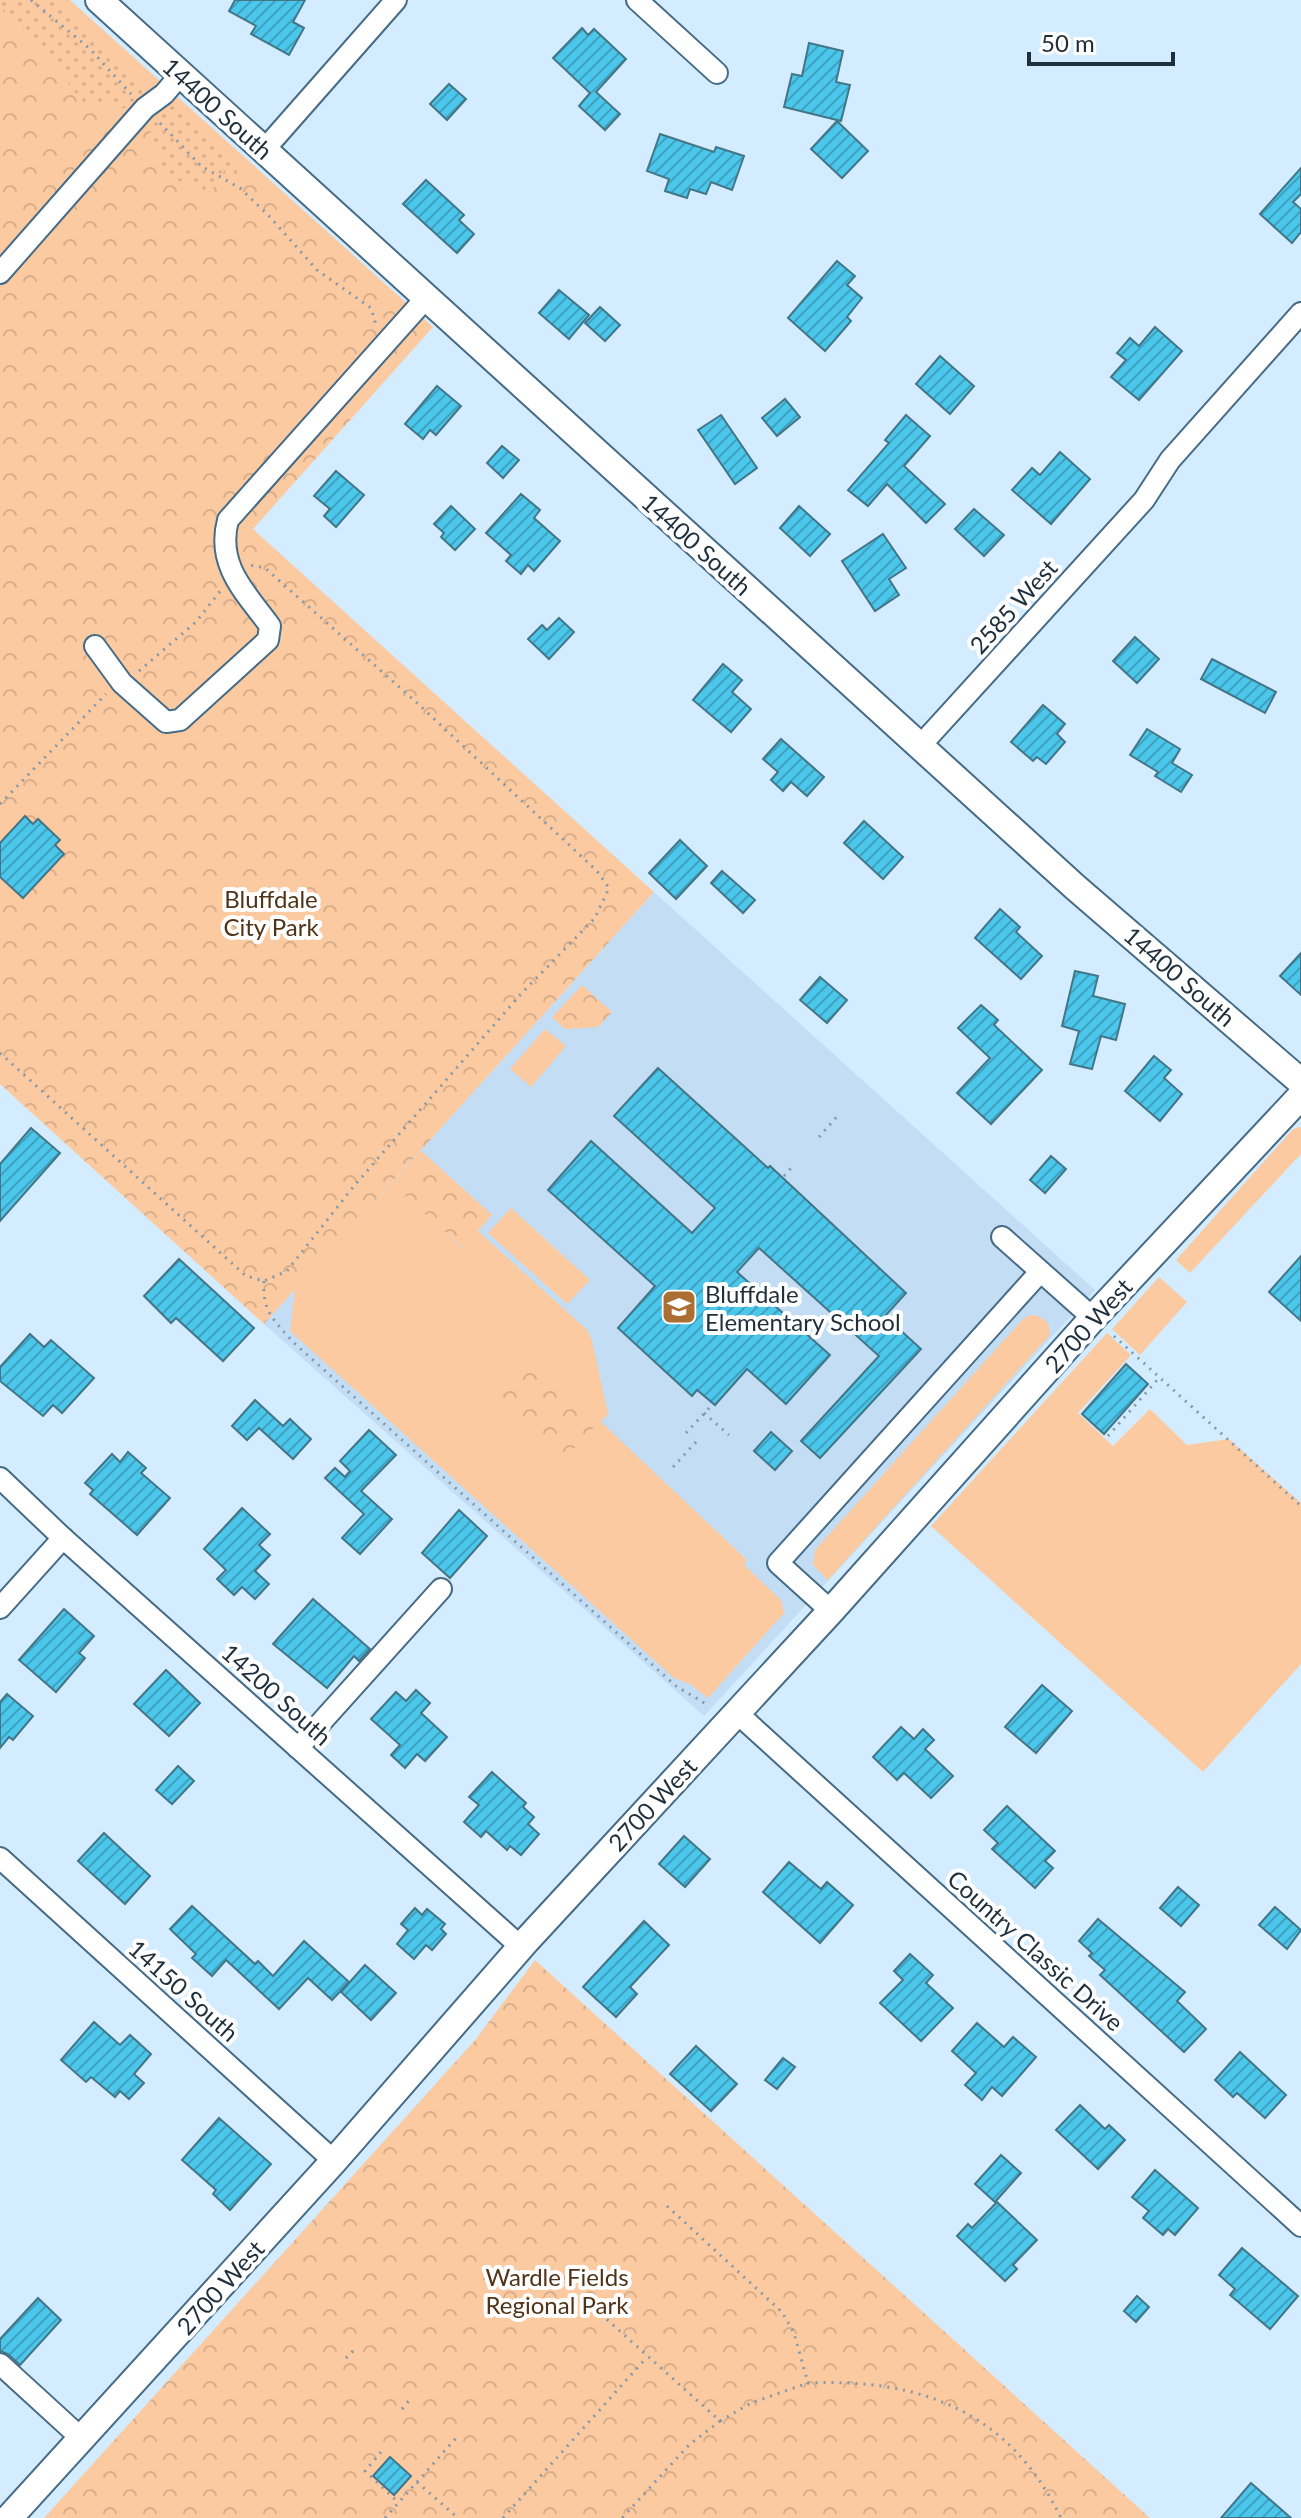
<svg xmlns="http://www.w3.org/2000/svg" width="1301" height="2518" viewBox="0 0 1301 2518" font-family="Lato,sans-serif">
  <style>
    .built { fill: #c2ddf4 }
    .grass { fill: #fccaa0 }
    .park { fill: url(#park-crowns) }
    .garden { fill: url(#garden-dots) }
    .building { fill: url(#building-hatch); stroke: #427687; stroke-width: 2 }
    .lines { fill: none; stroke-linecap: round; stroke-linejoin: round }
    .minor-casing { stroke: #466b87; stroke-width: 24 }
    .major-casing { stroke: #466b87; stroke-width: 30 }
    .path { stroke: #8499a9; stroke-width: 3; stroke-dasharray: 2 6; stroke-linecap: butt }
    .minor { stroke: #fff; stroke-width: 20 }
    .major { stroke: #fff; stroke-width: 26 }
    .labels { text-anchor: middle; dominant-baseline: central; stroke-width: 8; stroke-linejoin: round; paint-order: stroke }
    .street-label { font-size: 24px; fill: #1f2f3b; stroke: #fff }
    .park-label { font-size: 24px; fill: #513317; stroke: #fff }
    .poi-label { font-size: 24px; fill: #1f2f3b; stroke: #fff; text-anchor: start }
  </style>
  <defs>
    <pattern id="park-crowns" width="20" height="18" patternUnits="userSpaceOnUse" patternTransform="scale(2)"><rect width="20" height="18" fill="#fccaa0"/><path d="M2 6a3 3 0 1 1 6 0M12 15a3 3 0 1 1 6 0" fill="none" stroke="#d8ae8b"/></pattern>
    <pattern id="garden-dots" width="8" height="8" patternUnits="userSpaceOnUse" patternTransform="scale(2)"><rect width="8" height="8" fill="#fccaa0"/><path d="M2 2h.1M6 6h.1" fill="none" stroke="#d8ae8b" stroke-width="1.8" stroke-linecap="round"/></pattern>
    <pattern id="building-hatch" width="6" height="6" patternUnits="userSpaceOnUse" patternTransform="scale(2)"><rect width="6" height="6" fill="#4cc7ec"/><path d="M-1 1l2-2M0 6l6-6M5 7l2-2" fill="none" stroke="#3fa2c0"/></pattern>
  </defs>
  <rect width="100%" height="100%" fill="#d3ecff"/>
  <path class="built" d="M654 892 1095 1290 704 1716 264 1324Z"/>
  <g class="grass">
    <path d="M545 1029 566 1046 531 1087 510 1069Z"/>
    <path d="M1301 1127V1154L1190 1273 1176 1260 1293 1129Z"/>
    <path d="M421 1151 427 1156 398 1189 462 1248 478 1231 586 1329 591 1337 608 1414 601 1422 747 1560 744 1565 781 1600 784 1613 708 1698 690 1684 674 1678 290 1331 295 1289Z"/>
    <path d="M511 1208 590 1280 567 1304 488 1233Z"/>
    <path d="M1159 1277 1187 1302 1140 1355 1112 1329Z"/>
    <path d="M1031 1315 1039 1316 1048 1323 1050 1335 828 1580 813 1565 815 1550 1023 1319Z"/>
    <path d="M1107 1333 1131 1355 1078 1413 1113 1446 1150 1409 1187 1445 1229 1439 1301 1503V1664L1203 1772 931 1526Z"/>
  </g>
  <g class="park">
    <path d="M0 0H70L433 327 253 529 654 892 264 1324 0 1084Z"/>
    <path d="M582 985 612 1012 598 1027 565 1029 552 1017Z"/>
    <path d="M427 1156 492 1215 463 1248 397 1189Z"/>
    <path d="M536 1360 600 1421 563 1461 499 1399Z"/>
    <path d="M535 1960 1150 2518H44L476 2039Z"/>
  </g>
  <g class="garden">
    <path d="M0 0H53L148 88 133 106 120 109 106 101 87 106 69 85 59 63 0 6Z"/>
    <path d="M171 104 244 170 223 171 212 190 203 192 189 182 172 180 156 164 161 152 152 140 150 128Z"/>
  </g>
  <g class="building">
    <path d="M235 0H305L293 22 304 28 289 55 251 34 256 26 229 11Z"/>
    <path d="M582 28 588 35 594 29 626 59 596 92 620 114 605 130 579 106 590 93 553 58Z"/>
    <path d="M809 43 843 51 836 82 850 85 841 121 784 107 792 74 802 76Z"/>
    <path d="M449 84 466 99 447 120 430 104Z"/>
    <path d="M837 121 868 151 842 178 811 149Z"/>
    <path d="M660 134 714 152 716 147 744 156 732 190 711 182 706 194 690 189 687 198 665 191 669 179 647 171Z"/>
    <path d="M1301 168V194L1293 202 1301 209V232L1292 243 1260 214Z"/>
    <path d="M426 180 464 215 459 220 474 234 457 253 403 204Z"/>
    <path d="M837 261 855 276 847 285 862 298 847 317 851 321 825 351 788 318Z"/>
    <path d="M559 290 589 315 569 339 539 313Z"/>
    <path d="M600 307 620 325 605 341 585 323Z"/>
    <path d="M1155 327 1182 351 1139 400 1111 377 1126 360 1117 353 1130 338 1139 346Z"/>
    <path d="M940 356 974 386 950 414 916 384Z"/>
    <path d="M437 386 461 406 436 435 430 430 423 439 405 424Z"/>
    <path d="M785 399 800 417 777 436 762 418Z"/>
    <path d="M721 415 757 468 735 484 698 430Z"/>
    <path d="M906 415 930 436 904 466 945 504 926 523 887 484 868 506 848 490 889 443 885 440Z"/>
    <path d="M502 446 519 460 503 478 487 463Z"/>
    <path d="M1060 452 1090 479 1051 524 1012 490 1032 468 1040 475Z"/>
    <path d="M336 471 364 495 336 527 324 516 330 509 314 496Z"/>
    <path d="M521 494 540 510 534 518 560 541 534 571 528 565 521 574 506 561 511 555 486 533Z"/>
    <path d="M451 506 475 529 455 550 441 537 444 533 434 524Z"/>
    <path d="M799 506 830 534 810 556 780 528Z"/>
    <path d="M974 509 1004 535 984 556 955 529Z"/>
    <path d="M883 534 906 568 889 579 899 595 875 611 842 561Z"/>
    <path d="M559 618 574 632 549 659 528 639 542 625 547 630Z"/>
    <path d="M1135 637 1159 659 1137 683 1113 661Z"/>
    <path d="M1212 659 1276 692 1265 713 1201 679Z"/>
    <path d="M723 664 742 680 732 692 751 709 731 732 693 700Z"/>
    <path d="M1043 705 1065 724 1057 734 1065 742 1046 764 1037 757 1033 761 1011 742Z"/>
    <path d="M1147 729 1180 749 1172 763 1192 775 1181 792 1155 776 1158 772 1130 755Z"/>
    <path d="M781 739 824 777 807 796 791 782 783 791 771 780 778 772 763 759Z"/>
    <path d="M25 816 33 824 38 819 60 840 55 845 64 854 23 898 0 877V843Z"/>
    <path d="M864 821 903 857 883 879 844 843Z"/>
    <path d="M680 840 707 866 676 899 649 873Z"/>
    <path d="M722 871 755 900 743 913 711 883Z"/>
    <path d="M1000 909 1020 927 1016 932 1042 956 1021 979 975 938Z"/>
    <path d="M1301 953V995L1280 976Z"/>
    <path d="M1075 971 1098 976 1093 996 1125 1004 1116 1040 1101 1036 1092 1069 1070 1064 1079 1031 1062 1026Z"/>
    <path d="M820 977 847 1000 827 1023 800 1000Z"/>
    <path d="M981 1005 998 1020 994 1025 1042 1070 991 1124 957 1093 990 1058 958 1028Z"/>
    <path d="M1154 1056 1171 1070 1164 1078 1182 1094 1160 1121 1125 1091Z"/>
    <path d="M658 1068 768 1168 770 1166 906 1293 885 1316 921 1349 820 1458 801 1441 879 1356 759 1248 737 1272 830 1355 786 1404 747 1369 715 1405 697 1390 692 1396 618 1328 655 1286 548 1190 591 1141 692 1233 715 1208 614 1116Z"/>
    <path d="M31 1128 60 1153 0 1221V1164Z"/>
    <path d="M1051 1156 1066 1169 1045 1193 1030 1180Z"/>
    <path d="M1301 1256V1321L1269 1292Z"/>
    <path d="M179 1259 254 1328 223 1361 176 1318 171 1323 144 1296Z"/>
    <path d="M30 1334 44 1347 51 1340 94 1378 62 1413 53 1405 43 1416 0 1381V1367Z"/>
    <path d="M1126 1364 1148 1384 1104 1434 1082 1414Z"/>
    <path d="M255 1400 283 1426 290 1419 311 1439 293 1459 259 1428 247 1440 232 1426Z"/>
    <path d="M369 1430 396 1455 361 1491 392 1519 360 1554 342 1538 364 1514 325 1478 335 1468 345 1477 350 1471 340 1461Z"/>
    <path d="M771 1432 792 1451 775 1470 754 1451Z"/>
    <path d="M128 1452 146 1468 141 1473 170 1498 137 1535 90 1494 93 1490 85 1483 112 1454 120 1462Z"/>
    <path d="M242 1508 270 1534 259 1545 270 1555 255 1571 269 1584 255 1599 242 1587 234 1595 217 1579 226 1570 204 1549Z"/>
    <path d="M459 1510 487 1536 450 1578 422 1553Z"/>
    <path d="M313 1599 370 1649 359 1661 354 1656 327 1688 273 1644Z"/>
    <path d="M64 1609 94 1636 79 1653 85 1658 56 1692 19 1660Z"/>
    <path d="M166 1670 200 1703 169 1736 134 1704Z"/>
    <path d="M1042 1685 1072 1711 1036 1753 1005 1727Z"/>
    <path d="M416 1690 430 1703 421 1713 447 1737 425 1761 417 1754 405 1768 391 1755 400 1745 371 1719 396 1692 406 1701Z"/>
    <path d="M7 1694 33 1716 13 1740 9 1737 0 1748V1702Z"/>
    <path d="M901 1727 914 1739 923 1729 934 1740 925 1749 953 1776 931 1798 904 1773 897 1780 873 1757Z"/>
    <path d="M178 1766 194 1781 172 1804 156 1790Z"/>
    <path d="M492 1772 526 1803 523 1807 534 1817 528 1824 539 1834 521 1855 510 1846 507 1850 486 1831 481 1837 464 1822 479 1805 469 1797Z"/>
    <path d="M1007 1806 1055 1851 1045 1861 1053 1868 1035 1888 992 1849 998 1843 984 1830Z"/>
    <path d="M104 1833 150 1876 125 1904 78 1861Z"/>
    <path d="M684 1836 710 1859 685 1887 659 1864Z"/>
    <path d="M789 1862 821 1889 827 1882 853 1905 820 1943 763 1892Z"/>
    <path d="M1178 1887 1199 1905 1181 1926 1160 1908Z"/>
    <path d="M192 1906 255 1964 258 1961 273 1976 304 1941 349 1982 332 2000 308 1978 279 2009 226 1960 212 1976 192 1958 196 1954 170 1929Z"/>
    <path d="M1275 1907 1301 1930 1287 1949 1259 1925Z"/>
    <path d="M415 1908 422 1915 427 1909 445 1924 441 1929 446 1934 432 1950 426 1945 414 1959 397 1944 408 1930 401 1924Z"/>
    <path d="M1098 1919 1185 1992 1177 2001 1206 2029 1184 2052 1100 1975 1105 1970 1089 1956 1092 1953 1079 1941Z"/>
    <path d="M644 1921 669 1945 630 1987 637 1994 616 2017 583 1987Z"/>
    <path d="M910 1954 933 1975 926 1983 953 2008 921 2041 880 2003 903 1980 894 1971Z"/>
    <path d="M365 1965 396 1993 371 2020 341 1992Z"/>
    <path d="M94 2022 120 2045 130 2035 151 2054 134 2074 144 2083 129 2099 120 2091 115 2097 91 2077 86 2082 61 2060Z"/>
    <path d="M977 2023 1004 2047 1013 2037 1036 2057 1002 2096 992 2087 982 2100 965 2085 976 2073 952 2051Z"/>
    <path d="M696 2046 737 2084 711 2111 670 2074Z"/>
    <path d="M1240 2052 1286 2095 1265 2118 1237 2093 1233 2097 1215 2080Z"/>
    <path d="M783 2058 795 2067 777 2089 765 2080Z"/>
    <path d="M1080 2105 1105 2129 1109 2125 1125 2140 1098 2169 1056 2130Z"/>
    <path d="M219 2118 271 2164 230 2210 213 2194 216 2190 182 2160Z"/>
    <path d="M1001 2155 1021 2173 995 2202 975 2184Z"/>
    <path d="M1155 2170 1198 2208 1175 2235 1168 2229 1163 2235 1143 2218 1149 2211 1132 2197Z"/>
    <path d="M997 2202 1037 2240 1013 2265 1017 2269 1005 2281 957 2236 968 2224 972 2228Z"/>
    <path d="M1242 2248 1298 2296 1270 2329 1230 2295 1235 2289 1219 2275Z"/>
    <path d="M1137 2296 1149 2307 1136 2322 1124 2311Z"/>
    <path d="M38 2298 61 2320 20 2365 8 2354 0 2351V2339Z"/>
    <path d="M390 2457 411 2476 394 2495 373 2476Z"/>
    <path d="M1251 2483 1291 2518H1221Z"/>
  </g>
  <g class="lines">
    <defs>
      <g id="minor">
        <path d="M637 0 717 73"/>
        <path d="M264 150 396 0"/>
        <path d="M0 273 145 108 164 94 181 74"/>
        <path d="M95 646 122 683 166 722 180 720 268 640 270 626C245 592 216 565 228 520L426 298"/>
        <path d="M920 746 1144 500 1170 460 1301 313"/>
        <path d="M1002 1237 1093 1318"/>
        <path d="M0 1478 63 1538 521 1947"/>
        <path d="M0 1608 63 1538"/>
        <path d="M831 1611 778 1563 1040 1272"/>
        <path d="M737 1713 1301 2226"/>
        <path d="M298 1748 441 1589"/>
        <path d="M0 1858 334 2161"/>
        <path d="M0 2364 81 2438"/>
      </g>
      <g id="major">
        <path d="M99 0 1075 887 1301 1082"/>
        <path d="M9 2518 334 2161 527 1940 831 1611 1093 1318 1301 1096"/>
      </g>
    </defs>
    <use href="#minor" class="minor-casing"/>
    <use href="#major" class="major-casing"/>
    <g class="path">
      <path d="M31 0 90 49 131 94"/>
      <path d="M160 123 201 166 240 188 269 216 317 270 371 308 376 325"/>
      <path d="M139 671 196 622 221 590"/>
      <path d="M0 804 106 694"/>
      <path d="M0 1053 246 1276 264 1281 287 1271 354 1186 520 995 595 918 609 888 597 871 416 702 265 568 250 565"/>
      <path d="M819 1137 840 1113"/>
      <path d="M784 1176 792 1167"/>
      <path d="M264 1281C262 1312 274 1320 293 1342L676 1686 706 1704"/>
      <path d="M1114 1336 1301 1506"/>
      <path d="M704 1413 729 1435"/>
      <path d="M686 1433 711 1406"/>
      <path d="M1108 1436 1158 1379"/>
      <path d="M673 1467 696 1442"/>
      <path d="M667 2206 782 2312 794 2333 808 2383C921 2378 1010 2412 1061 2518"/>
      <path d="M583 2298 720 2421 689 2445 622 2518"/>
      <path d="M346 2358 357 2347"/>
      <path d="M402 2409 412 2397"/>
      <path d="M720 2421 751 2403 808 2383"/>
      <path d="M381 2452 365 2471 399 2503"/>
      <path d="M417 2482 458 2518"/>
      <path d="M385 2518 457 2437"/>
      <path d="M503 2518 647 2357"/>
    </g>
    <use href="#minor" class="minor"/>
    <use href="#major" class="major"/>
  </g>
  <defs>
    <symbol id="school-square" viewBox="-11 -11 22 22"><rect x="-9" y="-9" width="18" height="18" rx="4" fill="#ab6e33" stroke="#fff"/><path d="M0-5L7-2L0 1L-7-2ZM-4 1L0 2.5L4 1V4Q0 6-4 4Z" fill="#fff"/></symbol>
  </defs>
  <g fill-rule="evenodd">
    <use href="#school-square" x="659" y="1287" width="40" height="40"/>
  </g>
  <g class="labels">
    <g class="street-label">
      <text transform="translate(218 108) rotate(42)">14400 South</text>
      <text transform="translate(697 544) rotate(42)">14400 South</text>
      <text transform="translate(1013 606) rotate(-48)">2585 West</text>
      <text transform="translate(1180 976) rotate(41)">14400 South</text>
      <text transform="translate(1088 1325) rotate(-48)">2700 West</text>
      <text transform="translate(277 1694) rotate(42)">14200 South</text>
      <text transform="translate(652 1804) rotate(-47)">2700 West</text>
      <text transform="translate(1036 1950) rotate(42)">Country Classic Drive</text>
      <text transform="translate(184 1990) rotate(42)">14150 South</text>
      <text transform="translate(220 2287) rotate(-48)">2700 West</text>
    </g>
    <g class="park-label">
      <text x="271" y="898">Bluffdale<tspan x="271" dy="28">City Park</tspan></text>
      <text x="557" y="2276">Wardle Fields<tspan x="557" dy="28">Regional Park</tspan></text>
    </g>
    <g class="poi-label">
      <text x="705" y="1293">Bluffdale<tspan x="705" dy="28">Elementary School</tspan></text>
    </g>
  </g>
  <path d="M1029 52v12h144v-12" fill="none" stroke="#1f2f3b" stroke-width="4"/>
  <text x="1041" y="52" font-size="24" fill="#1f2f3b" stroke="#ffffff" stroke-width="6" paint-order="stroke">50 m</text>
</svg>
